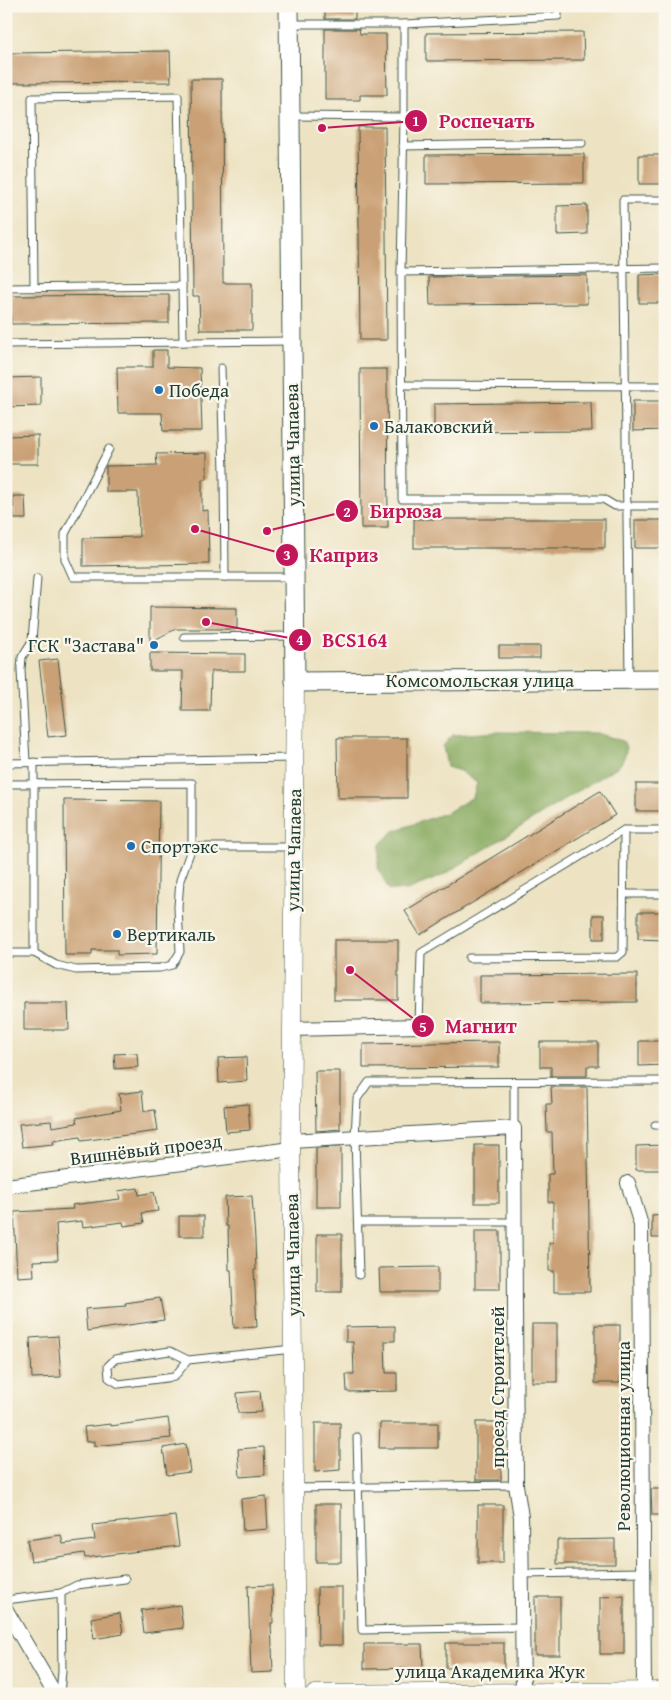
<svg xmlns="http://www.w3.org/2000/svg" width="671" height="1700" viewBox="0 0 671 1700" font-family="'Gentium Book Plus',serif">
  <style>
    .forest { fill: #86a95d; stroke: #527348 }
    .building { fill: #caa176 }
    .lines { fill: none; stroke-linecap: round; stroke-linejoin: round }
    .service-casing { stroke: #3e5649; stroke-width: 9 }
    .minor-casing { stroke: #3e5649; stroke-width: 16 }
    .tertiary-casing { stroke: #3e5649; stroke-width: 19 }
    .secondary-casing { stroke: #3e5649; stroke-width: 21 }
    .service { stroke: #fff; stroke-width: 7 }
    .minor { stroke: #fff; stroke-width: 14 }
    .tertiary { stroke: #fff; stroke-width: 18 }
    .secondary { stroke: #fff; stroke-width: 19 }
    .poi-dot { fill: #1f6fb2; stroke: #fbf7ec; stroke-width: 2 }
    .labels { text-anchor: middle; dominant-baseline: central; stroke-width: 4.5; stroke-linejoin: round; paint-order: stroke }
    .poi-label { font-size: 19px; fill: #1f3d34; stroke: #fbf7ec; text-anchor: start }
    .street-label { font-size: 19px; fill: #1f3d34; stroke: #fbf7ec }
    .leader { fill: none; stroke: #c2185b; stroke-width: 2 }
    .callout-dot { fill: #c2185b; stroke: #fbf7ec; stroke-width: 2 }
    .mark-label { font-size: 15px; text-anchor: middle; font-weight: bold; fill: #fff }
    .callout-label { font-size: 20px; text-anchor: middle; font-weight: bold; fill: #c2185b; stroke: #fbf7ec; stroke-width: 4.5; stroke-linejoin: round; paint-order: stroke }
  </style>
  <rect width="100%" height="100%" fill="#fbf7ec"/>
  <filter id="ink" filterUnits="userSpaceOnUse"><feTurbulence type="fractalNoise" baseFrequency=".02" numOctaves="2"/><feDisplacementMap in="SourceGraphic" scale="10" xChannelSelector="R" yChannelSelector="G"/><feConvolveMatrix kernelMatrix="1 2 1 2 8 2 1 2 1" color-interpolation-filters="sRGB"/></filter>
  <filter id="wash" filterUnits="userSpaceOnUse"><feTurbulence type="fractalNoise" baseFrequency=".0096" numOctaves="4" result="noise"/><feDisplacementMap in="SourceGraphic" scale="20" xChannelSelector="R" yChannelSelector="G"/><feGaussianBlur stdDeviation="1.12" result="paint"/><feColorMatrix in="noise" values="0 0 0 0 0 0 0 0 0 0 0 0 0 0 0 0 0 1.4 0 .05"/><feComposite in="paint" operator="in"/></filter>
  <g filter="url(#wash)">
    <rect width="100%" height="100%" fill="#ede3c3"/>
    <path class="forest" d="M498 732 597 733 623 741C629 750 625 756 620 765L442 876 407 890H389L378 868 380 844 394 831 448 812 473 797 477 783 460 771 447 767 443 746 453 735Z"/>
    <g id="blocks">
      <g class="building">
        <rect x="325" y="6" width="30" height="13"/>
        <path d="M325 29H359L360 34H386L387 95H360V100H325Z"/>
        <path d="M583 32 584 60 426 61V33Z"/>
        <path d="M170 51 171 82 11 83V53Z"/>
        <path d="M191 79H222L223 283H252V330H200L199 296H193Z"/>
        <path d="M358 127H385L387 340H360Z"/>
        <path d="M584 154V183L426 184V155Z"/>
        <rect x="639" y="155" width="26" height="29"/>
        <path d="M587 205V234L557 235V206Z"/>
        <path d="M665 274V303H639V275Z"/>
        <path d="M587 275V304L430 305 429 277Z"/>
        <path d="M169 295V323L11 324 10 296Z"/>
        <path d="M153 350H167V367L200 368 202 431H163L162 413H118L117 367H153Z"/>
        <path d="M360 369H387L388 528H361Z"/>
        <path d="M41 377V406L6 407V378Z"/>
        <path d="M633 401H665V430L633 431Z"/>
        <path d="M591 402 592 431 434 432V404Z"/>
        <path d="M38 435V464H6V436Z"/>
        <path d="M207 453V479H202V511L208 510 209 564 83 566V538L139 537 138 492H106V466L157 465 156 454Z"/>
        <path d="M13 496H25L26 519H14Z"/>
        <rect x="414" y="519" width="191" height="29"/>
        <rect x="635" y="520" width="30" height="28"/>
        <path d="M150 607 237 608V629H176L150 642Z"/>
        <rect x="499" y="646" width="41" height="12"/>
        <path d="M150 653 245 654V671H211L210 711H182L183 671H150Z"/>
        <path d="M58 659 67 735 48 737 39 661Z"/>
        <path d="M337 738H407V798H338Z"/>
        <rect x="636" y="784" width="29" height="27"/>
        <path d="M600 791 615 815 420 935 405 911Z"/>
        <path d="M64 800 159 801 157 954 117 955V950H92V955H65Z"/>
        <path d="M638 912H665V940L638 939Z"/>
        <rect x="593" y="915" width="11" height="24"/>
        <rect x="334" y="940" width="64" height="60"/>
        <path d="M637 974V1002L480 1003V975Z"/>
        <path d="M24 1003H68L69 1030H24Z"/>
        <path d="M639 1041H665V1065L639 1066Z"/>
        <path d="M499 1042V1067L363 1068V1044Z"/>
        <path d="M540 1042H598V1066H587V1076H551V1067H540Z"/>
        <path d="M137 1053 138 1067 115 1069 114 1054Z"/>
        <path d="M246 1057 247 1081 219 1083 218 1058Z"/>
        <path d="M315 1071H340V1129L316 1131Z"/>
        <path d="M551 1087H587L590 1292H554V1271H549V1243H553V1202H548V1174H553L552 1132H547L546 1104H552Z"/>
        <path d="M142 1091 144 1111 155 1110 158 1131 81 1141 80 1137 53 1141 54 1144 22 1147 19 1124 51 1121 52 1127 77 1123 76 1118 121 1110 119 1094Z"/>
        <path d="M248 1104 250 1130 226 1132 224 1106Z"/>
        <rect x="475" y="1145" width="24" height="58"/>
        <path d="M665 1145V1170H636V1146Z"/>
        <path d="M341 1147V1207H316V1148Z"/>
        <path d="M138 1188 139 1195 154 1192 158 1211 142 1213 144 1223 124 1226 123 1222 83 1227 82 1221 56 1224 58 1260 33 1261 34 1276 17 1277 14 1212 73 1209 72 1205 120 1199 118 1191Z"/>
        <path d="M252 1196 255 1239 256 1270H254L257 1327 234 1328 231 1270H229L228 1226H226L225 1197Z"/>
        <path d="M665 1215V1238H652V1216Z"/>
        <rect x="179" y="1216" width="25" height="20"/>
        <rect x="475" y="1231" width="25" height="58"/>
        <rect x="317" y="1234" width="25" height="58"/>
        <path d="M438 1267V1292H380L379 1268Z"/>
        <path d="M160 1298 164 1320 87 1331 85 1309 126 1306 125 1303Z"/>
        <rect x="532" y="1324" width="25" height="58"/>
        <rect x="595" y="1325" width="25" height="58"/>
        <path d="M395 1326V1341H385L386 1373H397V1391L347 1392 346 1374H354L353 1342H346V1327Z"/>
        <path d="M58 1336 61 1377 32 1378 30 1338Z"/>
        <path d="M260 1391 262 1412 238 1413 237 1393Z"/>
        <path d="M168 1418 171 1438 94 1446V1441L86 1442 84 1427 111 1424V1426Z"/>
        <rect x="476" y="1422" width="25" height="58"/>
        <path d="M315 1423H340V1470L315 1472Z"/>
        <path d="M380 1423H438V1448H379Z"/>
        <path d="M186 1444 190 1472 167 1475 163 1448Z"/>
        <path d="M264 1447 265 1475 240 1477 238 1449Z"/>
        <path d="M651 1489H665V1515H652Z"/>
        <path d="M266 1496 268 1529 243 1531 241 1499Z"/>
        <rect x="316" y="1504" width="25" height="58"/>
        <rect x="478" y="1505" width="25" height="58"/>
        <path d="M175 1516 179 1546 85 1558 84 1553 31 1561 27 1540 61 1535 63 1544 95 1540 93 1525Z"/>
        <path d="M615 1539V1564H557V1540Z"/>
        <path d="M272 1585 273 1623H271L273 1672 251 1673 248 1586Z"/>
        <path d="M317 1587H342V1645H318Z"/>
        <path d="M624 1596V1654H600V1597Z"/>
        <rect x="535" y="1597" width="25" height="58"/>
        <path d="M180 1605 183 1628 144 1633 141 1610Z"/>
        <path d="M120 1613 123 1634 94 1639 91 1618Z"/>
        <rect x="446" y="1643" width="58" height="25"/>
        <path d="M364 1644H422L423 1668 364 1669Z"/>
      </g>
    </g>
  </g>
  <g filter="url(#ink)">
    <use href="#blocks" fill-opacity="0" stroke="#3e5649" stroke-width="1"/>
    <g class="lines">
      <defs>
        <g id="service">
          <path d="M290 24H404V117L292 116"/>
          <path d="M404 24 558 16V6"/>
          <path d="M404 117 401 272 402 499H603L615 506H665"/>
          <path d="M403 146 582 143"/>
          <path d="M401 272 665 268"/>
          <path d="M34 287 32 98 178 96 182 286"/>
          <path d="M6 288 182 286 183 342"/>
          <path d="M6 344 291 341"/>
          <path d="M221 368 224 472 225 577H294"/>
          <path d="M403 385 665 386"/>
          <path d="M109 449 65 534V559L73 577H225"/>
          <path d="M184 637 294 636"/>
          <path d="M629 679 623 200H665"/>
          <path d="M26 762 21 670 22 657 32 641 37 578"/>
          <path d="M34 762V953"/>
          <path d="M6 763 294 758"/>
          <path d="M6 784 192 783V847L180 880 178 907 180 952 172 965 160 968 76 970 56 965 34 953H6"/>
          <path d="M192 847H293"/>
          <path d="M624 894H665"/>
          <path d="M469 958 617 957 623 952 624 830"/>
          <path d="M419 1026 421 953 624 830H665"/>
          <path d="M514 1082V1128"/>
          <path d="M655 1125H665"/>
          <path d="M358 1222H515"/>
          <path d="M359 1275 355 1137 357 1099 369 1082 665 1081"/>
          <path d="M188 1360 174 1377 119 1384 109 1378 108 1366 115 1359 170 1351 188 1360 293 1349"/>
          <path d="M357 1437 362 1630 522 1627"/>
          <path d="M294 1488 516 1485"/>
          <path d="M522 1574 643 1572"/>
          <path d="M61 1593 77 1585 125 1579"/>
          <path d="M6 1600 61 1593 62 1671 60 1694"/>
        </g>
        <g id="minor">
          <path d="M291 1029 419 1026"/>
          <path d="M291 1141 514 1128 516 1485 521 1517 523 1692"/>
          <path d="M628 1183 641 1225 644 1691"/>
          <path d="M6 1186 291 1149"/>
          <path d="M6 1610 55 1694"/>
        </g>
        <g id="tertiary">
          <path d="M295 682 291 1149 296 1694"/>
          <path d="M315 1694 665 1691"/>
        </g>
        <path id="secondary" d="M289 6 295 682 665 679"/>
      </defs>
      <use href="#service" class="service-casing"/>
      <use href="#minor" class="minor-casing"/>
      <use href="#tertiary" class="tertiary-casing"/>
      <use href="#secondary" class="secondary-casing"/>
      <use href="#service" class="service"/>
      <use href="#minor" class="minor"/>
      <use href="#tertiary" class="tertiary"/>
      <use href="#secondary" class="secondary"/>
    </g>
  </g>
  <g class="poi-dot">
    <circle cx="159" cy="390" r="5"/>
    <circle cx="374" cy="426" r="5"/>
    <circle cx="154" cy="645" r="5"/>
    <circle cx="131" cy="846" r="5"/>
    <circle cx="117" cy="934" r="5"/>
  </g>
  <g class="labels">
    <g class="poi-label">
      <text x="169" y="390">Победа</text>
      <text x="384" y="426">Балаковский</text>
      <text x="144" y="645" text-anchor="end">ГСК "Застава"</text>
      <text x="141" y="846">Спортэкс</text>
      <text x="127" y="934">Вертикаль</text>
    </g>
    <g class="street-label">
      <text transform="translate(292 445) rotate(-91)">улица Чапаева</text>
      <text x="480" y="680">Комсомольская улица</text>
      <text transform="translate(293 850) rotate(-89)">улица Чапаева</text>
      <text transform="translate(146 1149) rotate(-7)">Вишнёвый проезд</text>
      <text transform="translate(292 1255) rotate(-91)">улица Чапаева</text>
      <text transform="translate(497 1387) rotate(-90)">проезд Строителей</text>
      <text transform="translate(623 1436) rotate(-90)">Революционная улица</text>
      <text x="490" y="1671">улица Академика Жук</text>
    </g>
  </g>
  <path class="leader" d="M322 128L416 121M267 531L347 511M195 529L287 555M206 622L300 640M350 970L423 1026"/>
  <g class="callout-dot">
    <circle cx="322" cy="128" r="5"/>
    <circle cx="267" cy="531" r="5"/>
    <circle cx="195" cy="529" r="5"/>
    <circle cx="206" cy="622" r="5"/>
    <circle cx="350" cy="970" r="5"/>
    <circle cx="416" cy="121" r="12"/>
    <circle cx="347" cy="511" r="12"/>
    <circle cx="287" cy="555" r="12"/>
    <circle cx="300" cy="640" r="12"/>
    <circle cx="423" cy="1026" r="12"/>
  </g>
  <g class="mark-label">
    <text x="416" y="126">1</text>
    <text x="347" y="517">2</text>
    <text x="287" y="560">3</text>
    <text x="300" y="645">4</text>
    <text x="423" y="1032">5</text>
  </g>
  <g class="callout-label">
    <text x="487" y="128">Роспечать</text>
    <text x="406" y="518">Бирюза</text>
    <text x="344" y="562">Каприз</text>
    <text x="355" y="647">BCS164</text>
    <text x="481" y="1033">Магнит</text>
  </g>
  <rect width="671" height="1700" fill="none" stroke="#fbf7ec" stroke-width="25"/>
</svg>
